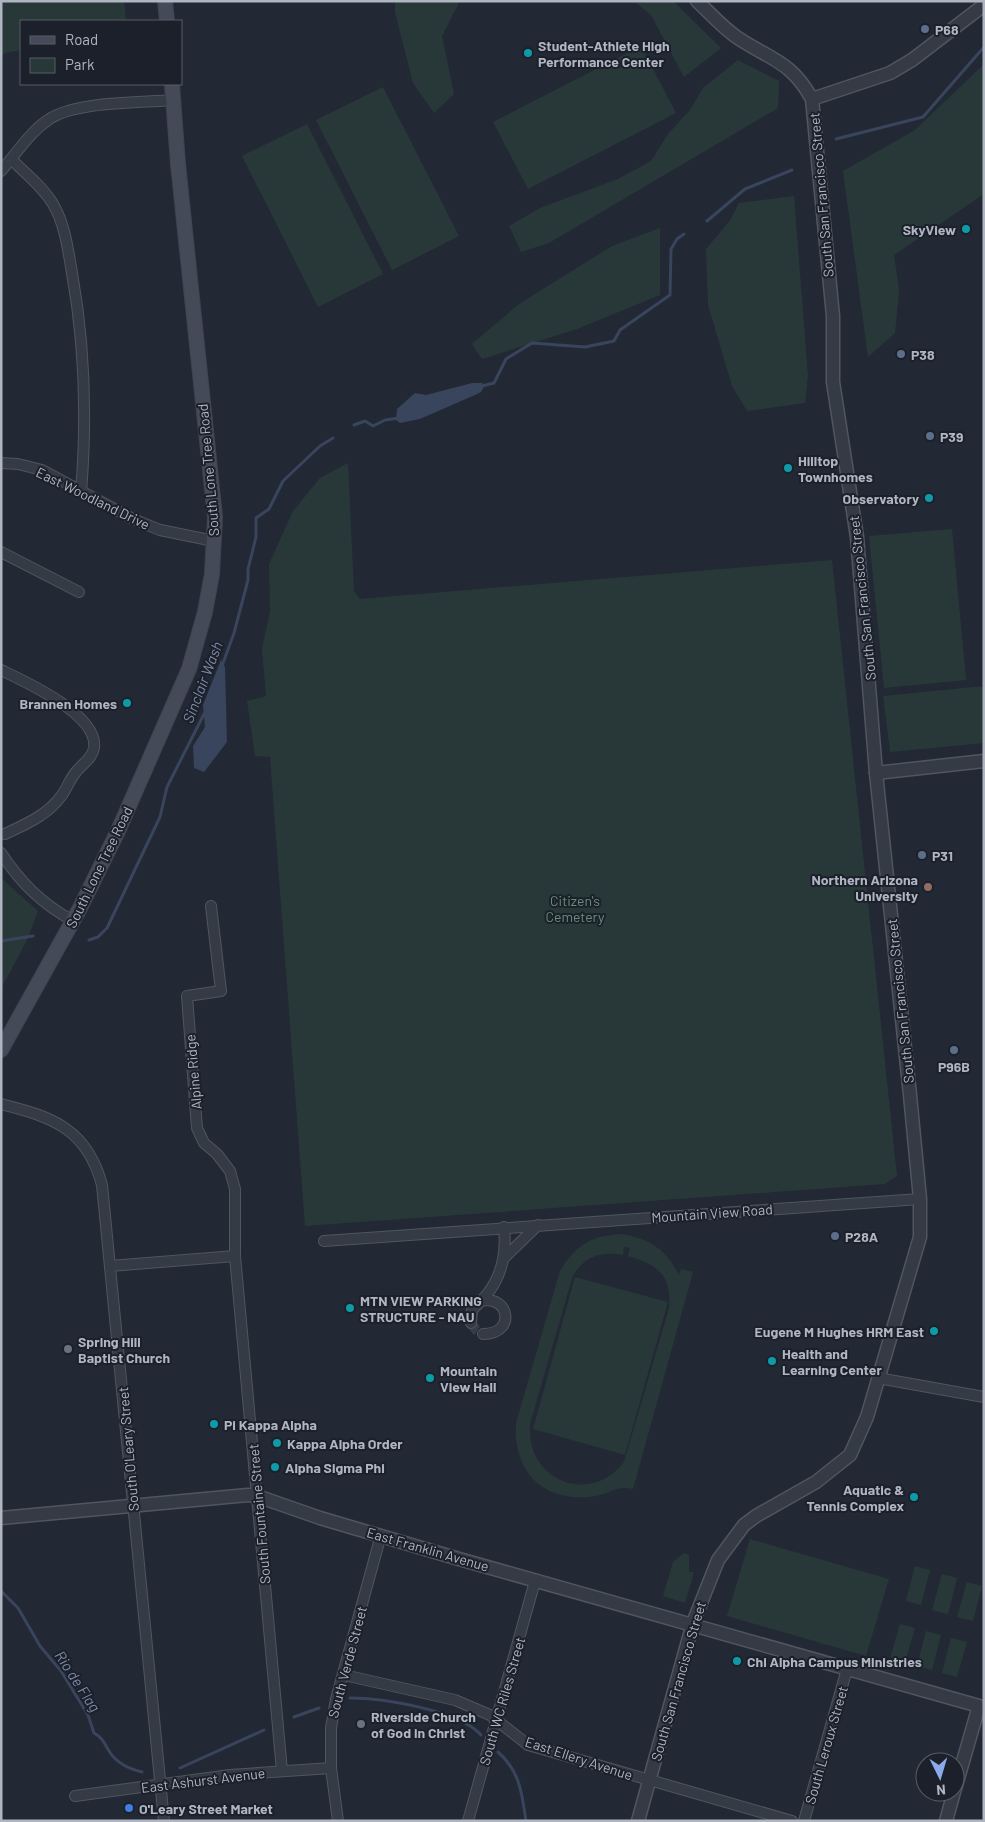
<svg xmlns="http://www.w3.org/2000/svg" width="985" height="1822" viewBox="0 0 985 1822" font-family="Barlow,sans-serif">
  <style>
    .green { fill: #283839; fill-rule: evenodd }
    .water { fill: #39455c }
    .lines { fill: none; stroke-linecap: round; stroke-linejoin: round }
    .stream { stroke: #39455c; stroke-width: 3 }
    .minor-tunnel { stroke: #373d49; stroke-width: 10; stroke-dasharray: 10 5; stroke-linecap: butt }
    .minor-casing { stroke: #505560; stroke-width: 12 }
    .tertiary-casing { stroke: #505560; stroke-width: 15 }
    .secondary-casing { stroke: #3f444f; stroke-width: 16 }
    .minor { stroke: #353b45; stroke-width: 10 }
    .tertiary { stroke: #353b45; stroke-width: 12 }
    .secondary { stroke: #444a58; stroke-width: 14 }
    .service-dot { fill: #5c6f8a; stroke: #1b202a; stroke-width: 2 }
    .culture-dot { fill: #0f9aa8; stroke: #1b202a; stroke-width: 2 }
    .education-dot { fill: #8d6e63; stroke: #1b202a; stroke-width: 2 }
    .worship-dot { fill: #6b7280; stroke: #1b202a; stroke-width: 2 }
    .shop-dot { fill: #3f7fe0; stroke: #1b202a; stroke-width: 2 }
    .labels { text-anchor: middle; dominant-baseline: central; stroke-width: 4; stroke-linejoin: round; paint-order: stroke }
    .poi-label { font-size: 14px; font-weight: bold; fill: #b0b5c2; stroke: #1b202a; text-anchor: start }
    .street-label { font-size: 14px; fill: #b0b5c2; stroke: #1b202a }
    .park-label { font-size: 14px; fill: #6a8f75; stroke: #1b202a }
    .water-label { font-size: 15px; font-style: italic; fill: #7b8aa7; stroke: #1b202a }
  </style>
  <rect width="100%" height="100%" fill="#222834"/>
  <g class="green">
    <path d="M1 1H124L126 21H21V50L5 53 1 57Z"/>
    <path d="M395 1H460L442 36 454 94 434 113 413 83 395 12Z"/>
    <path d="M634 1H673L721 48 684 77 651 15Z"/>
    <path d="M641 46 676 113 528 189 493 122Z"/>
    <path d="M738 60 779 81 778 108 549 243 521 252 509 226 540 208 618 179 651 161 668 134 690 110 703 88Z"/>
    <path d="M984 64V194L894 255 899 290 895 333 868 357 843 171 915 130Z"/>
    <path d="M383 87 459 236 392 270 316 120Z"/>
    <path d="M307 124 383 274 318 307 242 156Z"/>
    <path d="M794 196 808 376 805 403 747 411 732 386 708 305 706 249 730 220 739 203Z"/>
    <path d="M660 228V295L577 329 482 359 472 344 519 304 612 246Z"/>
    <path d="M348 463 354 591 360 599 832 560 897 1176 885 1184 305 1226 270 757 255 756 247 701 266 696 262 649 270 611 269 564 293 511 320 478Z"/>
    <path d="M952 529 966 680 884 688 869 536Z"/>
    <path d="M984 686V743L890 752 883 696Z"/>
    <path d="M1 878 38 911 27 940 1 989Z"/>
    <path d="M620 1234C649 1238 666 1249 679 1275L681 1269 693 1272 633 1489C615 1485 612 1493 596 1496 545 1504 513 1474 516 1423L560 1271C575 1246 590 1236 620 1234ZM624 1247 630 1248 628 1256C659 1265 672 1276 669 1308L624 1462C590 1507 525 1480 530 1424L573 1275C586 1256 600 1251 623 1255Z"/>
    <path d="M575 1277 668 1302 625 1455 533 1429Z"/>
    <path d="M750 1539 889 1579 866 1656 727 1616Z"/>
    <path d="M684 1553 689 1555V1572H694L685 1603 663 1596 673 1562Z"/>
    <path d="M915 1566 930 1570 921 1605 906 1601Z"/>
    <path d="M942 1574 957 1578 948 1614 932 1610Z"/>
    <path d="M967 1582 982 1586 973 1621 957 1617Z"/>
    <path d="M900 1624 915 1628 905 1663 890 1659Z"/>
    <path d="M926 1631 941 1635 932 1670 917 1666Z"/>
    <path d="M951 1638 967 1642 957 1677 942 1673Z"/>
  </g>
  <g class="water">
    <path d="M472 383H482L485 385 481 392 475 395 420 419 400 423 396 420 397 409 415 393 426 395Z"/>
    <path d="M221 660 225 667 227 742 204 772 194 768 193 746 205 727 203 705Z"/>
  </g>
  <g class="lines">
    <g class="stream">
      <path d="M836 139 923 117 984 47"/>
      <path d="M707 221 745 189 792 170"/>
      <path d="M482 386 494 383 506 359 532 343 585 347 614 341 620 330 670 295 671 249 677 239 684 234"/>
      <path d="M354 425 365 421 373 426 385 420 399 418"/>
      <path d="M222 666 234 633 248 580V569L256 537V518L269 509 283 481 320 446 333 438"/>
      <path d="M89 940 98 937 107 928 160 817 167 787 205 712"/>
      <path d="M1 941 33 936"/>
      <path d="M1 1591 18 1608 40 1646 61 1671 88 1715 94 1733C103 1738 104 1743 109 1751 117 1764 129 1769 142 1772"/>
      <path d="M350 1698C382 1698 459 1710 481 1735"/>
      <path d="M294 1717 319 1708"/>
      <path d="M498 1752C520 1771 522 1794 526 1821"/>
      <path d="M180 1768 264 1730"/>
    </g>
    <path class="minor-tunnel" d="M471 1323 476 1330 483 1334"/>
    <defs>
      <g id="minor">
        <path d="M11 159C25 173 43 187 53 204 65 224 68 250 72 273 85 346 87 418 81 492"/>
        <path d="M1 171C16 154 29 133 48 120 74 101 141 103 173 100"/>
        <path d="M1 463 18 464 42 470 133 519 160 530 214 541"/>
        <path d="M1 552 79 592"/>
        <path d="M1 670C26 682 99 715 94 748 92 759 82 764 76 772 70 779 67 788 62 795 48 815 26 824 5 834"/>
        <path d="M1 853C21 883 41 903 73 921"/>
        <path d="M211 906 221 991 187 996 197 1128 204 1143 217 1154 230 1171 235 1189V1256L282 1771"/>
        <path d="M1 1104C53 1117 87 1129 102 1185L164 1821"/>
        <path d="M324 1241 920 1199"/>
        <path d="M504 1258 538 1225"/>
        <path d="M110 1266 235 1256"/>
        <path d="M481 1301C501 1281 507 1255 504 1227"/>
        <path d="M471 1323 472 1310 481 1301C509 1294 517 1334 483 1334"/>
        <path d="M878 1378 984 1397"/>
        <path d="M344 1675 455 1700 490 1715 528 1745 792 1821"/>
        <path d="M75 1796 230 1775 331 1768"/>
        <path d="M338 1821 331 1768V1728L336 1699 381 1535"/>
        <path d="M468 1821 535 1581"/>
        <path d="M804 1821 847 1669"/>
      </g>
      <g id="tertiary">
        <path d="M812 99 890 73 912 60 984 5"/>
        <path d="M876 773 984 761"/>
        <path d="M1 1518 248 1495 257 1496 320 1518 459 1559 979 1706 955 1789"/>
        <path d="M638 1821 693 1623 718 1560 744 1525 756 1516 816 1482 850 1455 867 1417 920 1237V1199L910 1095 876 773 857 537 833 382V316L812 99C791 61 771 60 738 38 723 28 710 13 697 1"/>
        <path d="M946 1821 954 1792"/>
      </g>
      <g id="secondary">
        <path d="M165 1 167 21"/>
        <path d="M1 1050 80 908 118 831 189 669 205 612 212 574 215 517 178 164 172 84"/>
      </g>
    </defs>
    <use href="#minor" class="minor-casing"/>
    <use href="#tertiary" class="tertiary-casing"/>
    <use href="#secondary" class="secondary-casing"/>
    <use href="#minor" class="minor"/>
    <use href="#tertiary" class="tertiary"/>
    <use href="#secondary" class="secondary"/>
  </g>
  <g class="service-dot">
    <circle cx="925" cy="29" r="5"/>
    <circle cx="901" cy="354" r="5"/>
    <circle cx="930" cy="436" r="5"/>
    <circle cx="922" cy="855" r="5"/>
    <circle cx="954" cy="1050" r="5"/>
    <circle cx="835" cy="1236" r="5"/>
  </g>
  <g class="culture-dot">
    <circle cx="528" cy="53" r="5"/>
    <circle cx="966" cy="229" r="5"/>
    <circle cx="788" cy="468" r="5"/>
    <circle cx="929" cy="498" r="5"/>
    <circle cx="127" cy="703" r="5"/>
    <circle cx="350" cy="1308" r="5"/>
    <circle cx="934" cy="1331" r="5"/>
    <circle cx="772" cy="1361" r="5"/>
    <circle cx="430" cy="1378" r="5"/>
    <circle cx="214" cy="1424" r="5"/>
    <circle cx="277" cy="1443" r="5"/>
    <circle cx="275" cy="1467" r="5"/>
    <circle cx="914" cy="1497" r="5"/>
    <circle cx="737" cy="1661" r="5"/>
  </g>
  <circle class="education-dot" cx="928" cy="887" r="5"/>
  <g class="worship-dot">
    <circle cx="68" cy="1349" r="5"/>
    <circle cx="361" cy="1724" r="5"/>
  </g>
  <circle class="shop-dot" cx="129" cy="1808" r="5"/>
  <g class="labels">
    <g class="poi-label">
      <text x="935" y="29">P68</text>
      <text x="538" y="45">Student-Athlete High<tspan x="538" dy="16">Performance Center</tspan></text>
      <text x="956" y="229" text-anchor="end">SkyView</text>
      <text x="911" y="354">P38</text>
      <text x="940" y="436">P39</text>
      <text x="798" y="460">Hilltop<tspan x="798" dy="16">Townhomes</tspan></text>
      <text x="919" y="498" text-anchor="end">Observatory</text>
      <text x="117" y="703" text-anchor="end">Brannen Homes</text>
      <text x="932" y="855">P31</text>
      <text x="918" y="879" text-anchor="end">Northern Arizona<tspan x="918" dy="16">University</tspan></text>
      <text x="954" y="1066" text-anchor="middle">P96B</text>
      <text x="845" y="1236">P28A</text>
      <text x="360" y="1300">MTN VIEW PARKING<tspan x="360" dy="16">STRUCTURE - NAU</tspan></text>
      <text x="924" y="1331" text-anchor="end">Eugene M Hughes HRM East</text>
      <text x="78" y="1341">Spring Hill<tspan x="78" dy="16">Baptist Church</tspan></text>
      <text x="782" y="1353">Health and<tspan x="782" dy="16">Learning Center</tspan></text>
      <text x="440" y="1370">Mountain<tspan x="440" dy="16">View Hall</tspan></text>
      <text x="224" y="1424">Pi Kappa Alpha</text>
      <text x="287" y="1443">Kappa Alpha Order</text>
      <text x="285" y="1467">Alpha Sigma Phi</text>
      <text x="904" y="1489" text-anchor="end">Aquatic &amp;<tspan x="904" dy="16">Tennis Complex</tspan></text>
      <text x="747" y="1661">Chi Alpha Campus Ministries</text>
      <text x="371" y="1716">Riverside Church<tspan x="371" dy="16">of God in Christ</tspan></text>
      <text x="139" y="1808">O'Leary Street Market</text>
    </g>
    <g class="street-label">
      <text transform="translate(821 195) rotate(-95)">South San Francisco Street</text>
      <text transform="translate(208 470) rotate(-95)">South Lone Tree Road</text>
      <text transform="translate(93 498) rotate(26)">East Woodland Drive</text>
      <text transform="translate(862 598) rotate(-96)">South San Francisco Street</text>
      <text transform="translate(99 867) rotate(-64)">South Lone Tree Road</text>
      <text transform="translate(900 1001) rotate(-96)">South San Francisco Street</text>
      <text transform="translate(193 1072) rotate(-95)">Alpine Ridge</text>
      <text transform="translate(712 1213) rotate(-4)">Mountain View Road</text>
      <text transform="translate(128 1449) rotate(-95)">South O'Leary Street</text>
      <text transform="translate(259 1514) rotate(-95)">South Fountaine Street</text>
      <text transform="translate(428 1549) rotate(16)">East Franklin Avenue</text>
      <text transform="translate(347 1662) rotate(-75)">South Verde Street</text>
      <text transform="translate(678 1681) rotate(-74)">South San Francisco Street</text>
      <text transform="translate(502 1701) rotate(-74)">South WC Riles Street</text>
      <text transform="translate(826 1745) rotate(-74)">South Leroux Street</text>
      <text transform="translate(579 1758) rotate(18)">East Ellery Avenue</text>
      <text transform="translate(203 1780) rotate(-7)">East Ashurst Avenue</text>
    </g>
    <g class="park-label">
      <text x="575" y="900">Citizen's<tspan x="575" dy="16">Cemetery</tspan></text>
    </g>
    <g class="water-label">
      <text transform="translate(202 682) rotate(-69)">Sinclair Wash</text>
      <text transform="translate(78 1681) rotate(57)">Rio de Flag</text>
    </g>
  </g>
  <rect width="985" height="1822" fill="none" stroke="#b0b5c2" stroke-width="5"/>
  <rect x="20" y="20" width="162" height="65" fill="#1b202a" stroke="#575c67"/>
  <rect x="30" y="36" width="25" height="8" fill="#444a58" stroke="#575c67"/>
  <text x="65" y="45" font-size="15" fill="#b0b5c2">Road</text>
  <rect x="30" y="58" width="25" height="15" fill="#283839" stroke="#575c67"/>
  <text x="65" y="70" font-size="15" fill="#b0b5c2">Park</text>
  <g transform="translate(940 1777) rotate(175)"><circle r="24" fill="#1b202a" stroke="#575c67"/>
  <path d="M0-4L9 19L0 12L-9 19Z" fill="#8ba9eb"/>
  <text y="-8" font-size="14" font-weight="bold" text-anchor="middle" fill="#b0b5c2">N</text>
  </g>
</svg>
